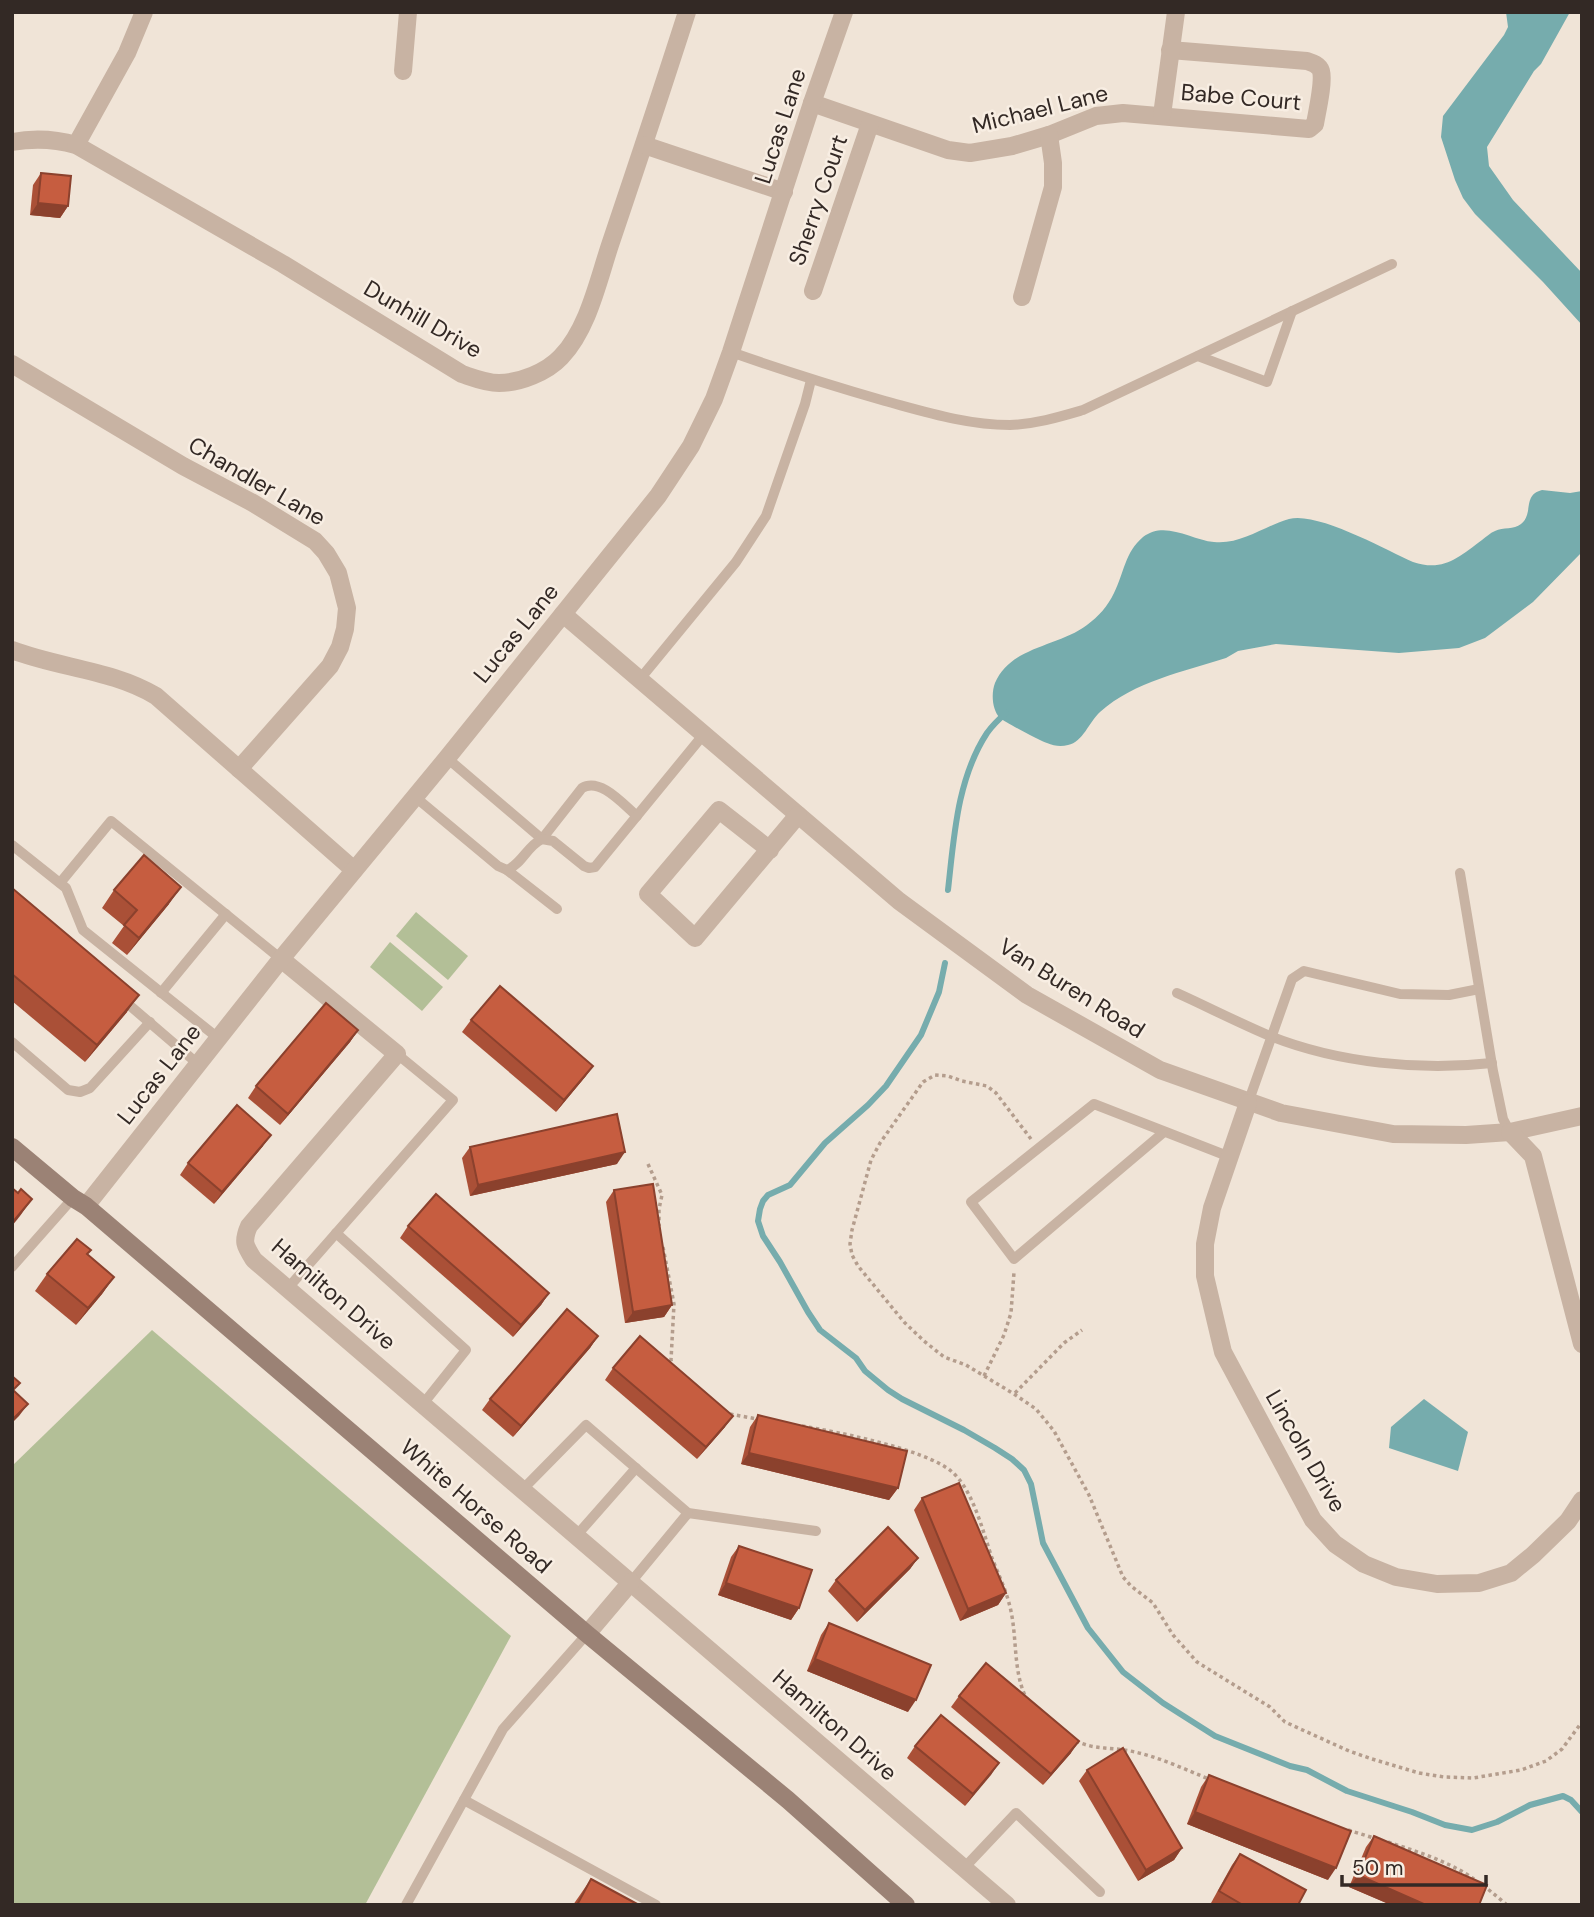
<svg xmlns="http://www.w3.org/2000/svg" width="1594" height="1917" viewBox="0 0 1594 1917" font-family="'DM Sans',sans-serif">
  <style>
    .green { fill: #b3bf97 }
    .water { fill: #76acad }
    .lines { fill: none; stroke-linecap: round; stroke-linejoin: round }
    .stream { stroke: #76acad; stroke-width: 6 }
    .path { stroke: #b49d8d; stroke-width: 3.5; stroke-dasharray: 3.5 3.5; stroke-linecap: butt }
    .service { stroke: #c8b3a3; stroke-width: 10 }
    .minor { stroke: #c8b3a3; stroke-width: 18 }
    .secondary { stroke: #9b8275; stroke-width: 18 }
    .wall { fill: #aa5037 }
    .shaded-wall { fill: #8b412d }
    .building { fill: #c65d40; stroke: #8b412d; stroke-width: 2 }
    .labels { text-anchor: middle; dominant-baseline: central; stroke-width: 5; stroke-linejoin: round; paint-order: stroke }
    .street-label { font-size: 23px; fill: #332925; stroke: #f8eee3 }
  </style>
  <rect width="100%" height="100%" fill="#f0e4d7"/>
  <g class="green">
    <path d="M416 912 468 956 448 980 396 936Z"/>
    <path d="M390 942 443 987 422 1011 370 967Z"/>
    <path d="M152 1330 511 1636 365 1905H12V1466Z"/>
  </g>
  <g class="water">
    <path d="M1506 12H1570L1541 64 1534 71 1487 147 1489 166 1513 200 1582 273V325L1543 282 1475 214 1463 198 1455 180 1441 137 1443 116 1504 35 1508 27Z"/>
    <path d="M1542 490 1570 493 1582 491V552L1533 602 1485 638 1459 648 1399 653 1276 644 1238 651 1226 658C1183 672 1135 681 1100 712 1089 722 1083 742 1068 745 1061 747 1054 746 1047 743 1040 741 1005 722 1000 718 992 710 991 693 995 683 1011 646 1058 647 1087 625 1098 617 1108 606 1114 593 1124 573 1125 552 1143 537 1165 520 1191 540 1214 542 1241 545 1264 526 1289 519 1317 511 1386 550 1413 562 1443 572 1458 558 1482 540 1486 537 1490 533 1495 531 1503 527 1514 530 1521 524 1534 514 1522 495 1542 490Z"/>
    <path d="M1424 1399 1468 1432 1458 1471 1389 1448 1391 1427Z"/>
  </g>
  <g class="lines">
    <g class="stream">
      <path d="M948 890C954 837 957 779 987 733 992 726 999 719 1006 713"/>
      <path d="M945 963 939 992 921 1035 886 1086 868 1105 825 1143 790 1185 768 1195 763 1201 760 1209 758 1221 763 1236 780 1262 808 1312 820 1330 856 1358 865 1371 888 1390 902 1399 964 1430 995 1448 1012 1459 1024 1470 1031 1484 1043 1543 1088 1628 1123 1672 1163 1703 1215 1736 1290 1766 1307 1770 1347 1791 1412 1812 1445 1825 1472 1830 1497 1822 1530 1805 1563 1796 1571 1800 1582 1812"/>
    </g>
    <g class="path">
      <path d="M1031 1139 996 1093 987 1086 962 1081 948 1076 935 1075 923 1082 880 1143 871 1160 852 1230 850 1244 852 1255 858 1266 904 1322 924 1341 944 1357 966 1365 1014 1394 1036 1409 1054 1431 1089 1495 1123 1577 1131 1586 1153 1603 1173 1635 1197 1662 1270 1707 1285 1722 1349 1751 1372 1759 1419 1773 1444 1777 1473 1778 1521 1770 1546 1761 1562 1749 1582 1722"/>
      <path d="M648 1164 662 1195 659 1209V1226"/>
      <path d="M663 1247 674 1304 671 1360 673 1368"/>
      <path d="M984 1376 1004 1335 1011 1313 1014 1272"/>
      <path d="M1015 1393 1064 1343 1082 1330"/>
      <path d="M730 1414 757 1419"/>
      <path d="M802 1426C838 1432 924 1449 951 1471 973 1489 983 1532 992 1558 998 1573 1005 1588 1009 1603 1018 1635 1012 1668 1026 1698"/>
      <path d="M1076 1741C1095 1750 1111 1747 1130 1751 1157 1756 1184 1769 1209 1779"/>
      <path d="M1348 1830 1377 1839"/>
      <path d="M1388 1842C1418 1852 1448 1861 1474 1879"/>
      <path d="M1483 1885 1507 1905"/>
    </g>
    <g class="service">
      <path d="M731 352C782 370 833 386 885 401 926 412 967 425 1010 425 1036 424 1059 417 1083 410L1392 264"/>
      <path d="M1198 356 1267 382 1292 311"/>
      <path d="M640 679 736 562 766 516 805 404 811 380"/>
      <path d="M447 758 542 839 582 788C600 777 623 804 637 816"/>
      <path d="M414 796 498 866 507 870C522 864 527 846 542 839L553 841 584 866 589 868 595 867 704 734"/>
      <path d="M12 845 66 888 83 930 218 1038"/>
      <path d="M507 870 557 909"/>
      <path d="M1460 873 1493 1071 1503 1119 1510 1132"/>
      <path d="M60 883 111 821 281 959"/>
      <path d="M161 993 226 914"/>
      <path d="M1177 993C1208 1007 1239 1023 1270 1036 1338 1063 1420 1071 1492 1063"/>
      <path d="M121 998 198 1064"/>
      <path d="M12 1042 68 1090 80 1092 90 1088 150 1022"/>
      <path d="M1248 1103 1292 979 1304 971 1400 994 1449 995 1479 989"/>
      <path d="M1164 1132 1014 1259 971 1202 1094 1104 1230 1157"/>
      <path d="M336 1233 466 1350 423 1404"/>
      <path d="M12 1267 73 1198"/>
      <path d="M288 1288 453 1100 397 1054"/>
      <path d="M523 1489 586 1425 688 1513 816 1531"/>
      <path d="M577 1535 636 1468"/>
      <path d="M631 1582 688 1513"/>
      <path d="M464 1800 656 1905"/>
      <path d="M964 1868 1016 1813 1100 1892"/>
      <path d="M406 1905 503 1729 587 1634"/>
    </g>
    <g class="minor">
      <path d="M403 71 408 12"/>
      <path d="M812 103 948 150 970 153 1012 146 1049 135 1096 116 1123 113 1309 129 1315 124C1317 112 1324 82 1321 71 1319 65 1313 63 1307 61L1170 50"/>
      <path d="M1162 115 1176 12"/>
      <path d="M12 142C34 138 55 139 76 145L283 264 462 374C474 378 486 383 499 383 520 383 547 372 561 357 588 329 598 281 610 245 636 168 662 90 687 12"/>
      <path d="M76 145 127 53 144 12"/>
      <path d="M644 145 784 192"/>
      <path d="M813 291 870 124"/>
      <path d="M1022 297 1053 187V163L1049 135"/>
      <path d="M12 364 183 466 253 503 315 541 326 553 338 573 347 608 345 629 340 647 330 666 239 769"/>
      <path d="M563 614 899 901 1027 995 1160 1070 1281 1113 1393 1134 1466 1135 1510 1132 1582 1116"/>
      <path d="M12 650C59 668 113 670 156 696L354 870"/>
      <path d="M770 850 719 810 648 894 695 938 798 815"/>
      <path d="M281 959 397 1054 249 1226C242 1242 245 1246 254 1260L1007 1905"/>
      <path d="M1248 1103 1212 1208 1205 1244V1276L1223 1352 1313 1520 1335 1544 1364 1564 1396 1577 1437 1584 1479 1583 1511 1573 1533 1555 1568 1521 1582 1500"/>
      <path d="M1510 1132 1533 1156 1582 1344"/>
      <path d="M86 1206 281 959 447 758 658 496 691 446 714 399 731 352 812 103 844 12"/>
      <path d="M587 1634 631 1582"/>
    </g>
    <path class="secondary" d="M12 1147 73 1198 86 1206 587 1634 788 1800 906 1905"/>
  </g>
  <g class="wall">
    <path d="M41 173 68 206 60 218 30 215 33 185Z"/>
    <path d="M12 888 127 1012 85 1062 12 1001Z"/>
    <path d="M114 890 169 904 127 955 112 943 124 926 102 908Z"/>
    <path d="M471 1020 593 1066 585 1077 556 1112 462 1032Z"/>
    <path d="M358 1030 350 1042 280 1125 248 1098 256 1086Z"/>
    <path d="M263 1146 214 1204 180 1175 188 1163Z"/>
    <path d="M470 1147 617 1164 470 1196 462 1158Z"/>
    <path d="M614 1190 672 1305 664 1317 625 1323 606 1202Z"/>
    <path d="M408 1226 549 1293 541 1305 513 1337 400 1238Z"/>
    <path d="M47 1274 114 1277 102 1294 76 1325 35 1291Z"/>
    <path d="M598 1336 590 1348 513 1437 482 1410 490 1399Z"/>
    <path d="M613 1368 725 1427 697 1459 605 1380Z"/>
    <path d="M758 1415 898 1488 889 1500 741 1464 750 1427Z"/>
    <path d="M922 1498 1006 1593 998 1605 960 1621 914 1510Z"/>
    <path d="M739 1546 799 1608 791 1620 718 1595 731 1557Z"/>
    <path d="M918 1558 910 1569 857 1622 828 1591 836 1580Z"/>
    <path d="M829 1623 908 1712 807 1671 821 1635Z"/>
    <path d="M959 1696 1071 1753 1043 1785 951 1707Z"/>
    <path d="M915 1746 999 1763 965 1806 907 1758Z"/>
    <path d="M1087 1770 1182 1848 1174 1860 1138 1881 1079 1781Z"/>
    <path d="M1209 1775 1328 1880 1187 1824 1201 1787Z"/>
    <path d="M1374 1836 1479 1905H1391L1349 1887 1366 1847Z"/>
    <path d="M1240 1854 1298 1905H1215L1211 1903 1232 1865Z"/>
    <path d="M591 1879 639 1905H573Z"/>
  </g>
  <g class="shaded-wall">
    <path d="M38 203 68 206 60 218 30 215Z"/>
    <path d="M181 887 169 904 127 955 139 938Z"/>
    <path d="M139 995 127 1012 85 1062 97 1045Z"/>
    <path d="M358 1030 350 1042 280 1125 288 1114Z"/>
    <path d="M593 1066 585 1077 556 1112 564 1100Z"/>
    <path d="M271 1135 263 1146 214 1204 222 1192Z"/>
    <path d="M625 1152 617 1164 470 1196 478 1185Z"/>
    <path d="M32 1199 20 1216 12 1226V1223Z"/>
    <path d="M114 1277 102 1294 76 1325 88 1308Z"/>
    <path d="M549 1293 541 1305 513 1337 521 1325Z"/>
    <path d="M672 1305 664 1317 625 1323 633 1312Z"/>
    <path d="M598 1336 590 1348 513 1437 521 1426Z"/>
    <path d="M28 1404 19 1416 12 1423V1420Z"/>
    <path d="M733 1416 725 1427 697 1459 706 1447Z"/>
    <path d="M749 1453 898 1488 889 1500 741 1464Z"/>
    <path d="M918 1558 910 1569 857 1622 865 1610Z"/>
    <path d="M726 1583 799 1608 791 1620 718 1595Z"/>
    <path d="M1006 1593 998 1605 960 1621 968 1609Z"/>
    <path d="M815 1659 916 1700 908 1712 807 1671Z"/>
    <path d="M1079 1741 1071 1753 1043 1785 1051 1774Z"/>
    <path d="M999 1763 991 1775 965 1806 973 1794Z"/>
    <path d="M1195 1812 1336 1868 1328 1880 1187 1824Z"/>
    <path d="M1182 1848 1174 1860 1138 1881 1146 1870Z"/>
    <path d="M1358 1875 1426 1905H1391L1349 1887Z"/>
  </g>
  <g class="building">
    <path d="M41 173 71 176 68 206 38 203Z"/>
    <path d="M144 855 181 887 139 938 124 925 137 910 114 890Z"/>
    <path d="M12 888 139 995 97 1045 12 974Z"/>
    <path d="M500 986 593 1066 564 1100 471 1020Z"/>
    <path d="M326 1003 358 1030 288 1114 256 1086Z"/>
    <path d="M237 1105 271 1135 222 1192 188 1163Z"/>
    <path d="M617 1114 625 1152 478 1185 470 1147Z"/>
    <path d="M653 1184 672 1305 633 1312 614 1190Z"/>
    <path d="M12 1188 18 1193 21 1189 32 1199 12 1223Z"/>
    <path d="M436 1194 549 1293 521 1325 408 1226Z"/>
    <path d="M77 1239 91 1250 87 1254 114 1277 88 1308 47 1274Z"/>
    <path d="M567 1309 598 1336 521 1426 490 1399Z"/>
    <path d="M640 1336 733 1416 706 1447 613 1368Z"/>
    <path d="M12 1376 20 1383 13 1390 28 1404 12 1420Z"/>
    <path d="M758 1415 907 1451 898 1488 749 1453Z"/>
    <path d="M959 1483 1006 1593 968 1609 922 1498Z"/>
    <path d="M888 1527 918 1558 865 1610 836 1580Z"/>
    <path d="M739 1546 812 1570 799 1608 726 1583Z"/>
    <path d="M829 1623 931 1665 916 1700 815 1659Z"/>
    <path d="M986 1663 1079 1741 1051 1774 959 1696Z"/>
    <path d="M941 1715 999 1763 973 1794 915 1746Z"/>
    <path d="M1123 1748 1182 1848 1146 1870 1087 1770Z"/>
    <path d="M1209 1775 1351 1831 1336 1868 1195 1812Z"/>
    <path d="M1374 1836 1487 1885 1479 1905H1426L1358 1875Z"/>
    <path d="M1240 1854 1306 1890 1298 1905H1243L1219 1891Z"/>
    <path d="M591 1879 639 1905H577Z"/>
  </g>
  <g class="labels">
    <g class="street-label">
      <text transform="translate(1241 97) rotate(5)">Babe Court</text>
      <text transform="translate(1040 109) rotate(-14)">Michael Lane</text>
      <text transform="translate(780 126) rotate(-72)">Lucas Lane</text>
      <text transform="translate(818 200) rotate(-71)">Sherry Court</text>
      <text transform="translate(423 319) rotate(30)">Dunhill Drive</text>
      <text transform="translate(257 481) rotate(30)">Chandler Lane</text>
      <text transform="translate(516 633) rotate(-51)">Lucas Lane</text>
      <text transform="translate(1072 988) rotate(32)">Van Buren Road</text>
      <text transform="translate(159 1074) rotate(-52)">Lucas Lane</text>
      <text transform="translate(334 1294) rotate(41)">Hamilton Drive</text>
      <text transform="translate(1306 1451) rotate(60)">Lincoln Drive</text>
      <text transform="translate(476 1506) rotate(41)">White Horse Road</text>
      <text transform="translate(835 1725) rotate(41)">Hamilton Drive</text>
    </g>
  </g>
  <rect width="1594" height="1917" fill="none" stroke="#332925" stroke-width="28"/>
  <path d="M1342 1875v10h144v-10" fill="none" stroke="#332925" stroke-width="3.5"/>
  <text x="1352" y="1875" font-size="21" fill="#332925" stroke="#f8eee3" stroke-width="5" paint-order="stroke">50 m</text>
</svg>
